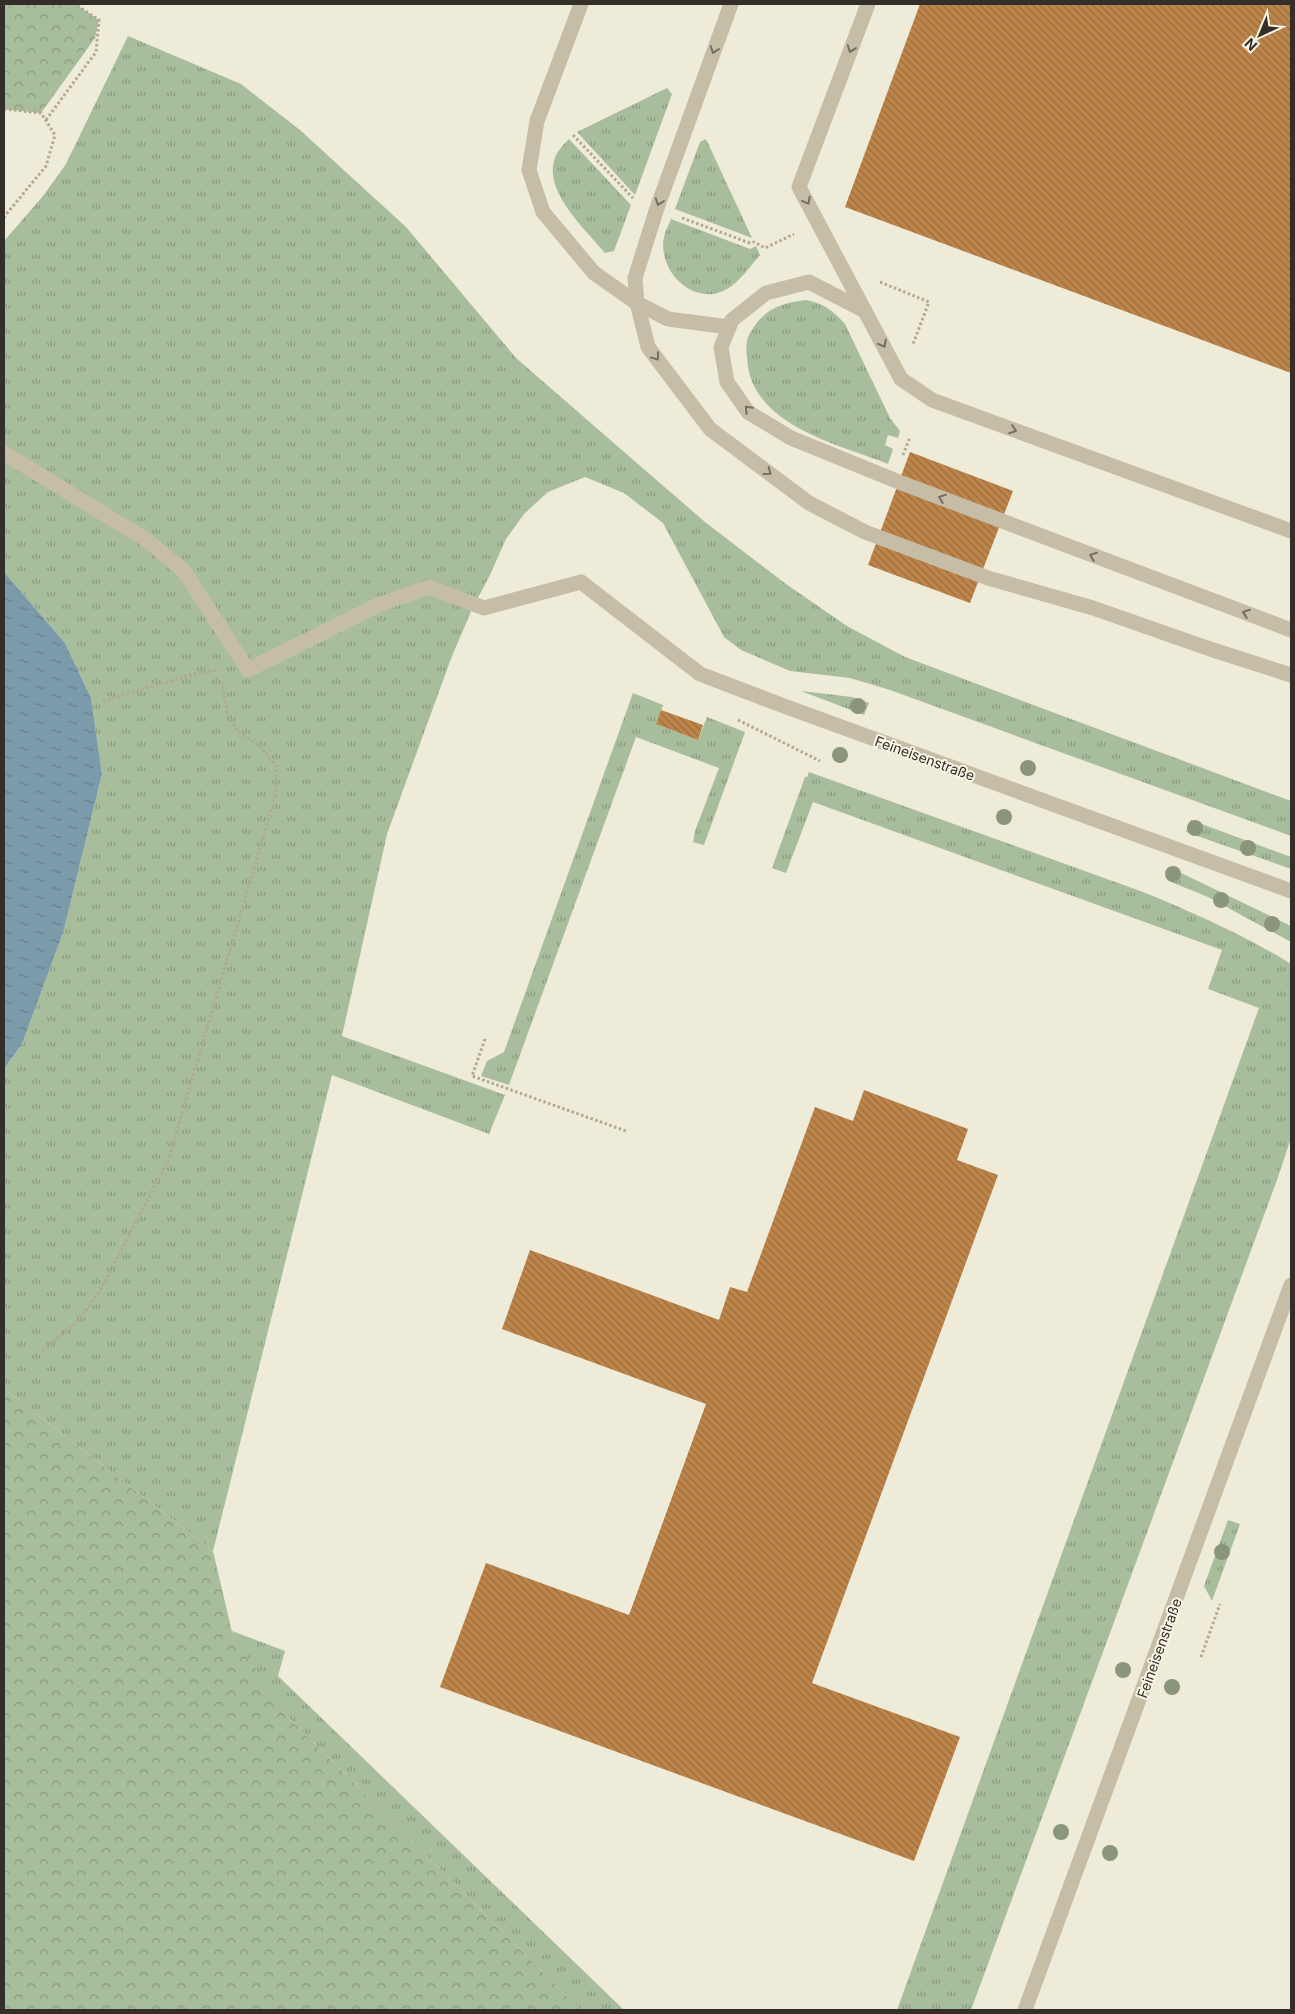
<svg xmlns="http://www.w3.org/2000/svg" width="1295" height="2014" viewBox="0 0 1295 2014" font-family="Inter,sans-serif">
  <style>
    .grass { fill: url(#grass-tufts) }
    .forest { fill: url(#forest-crowns) }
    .water { fill: url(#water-ripples) }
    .building { fill: url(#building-back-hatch) }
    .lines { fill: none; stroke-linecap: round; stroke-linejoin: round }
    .path { stroke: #b2a891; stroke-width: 3; stroke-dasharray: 2.5 2.5; stroke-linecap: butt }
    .lane { stroke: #c6bda7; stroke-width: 15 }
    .street { stroke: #c6bda7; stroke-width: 15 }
    .tree { fill: #8b957a }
    .oneway { stroke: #756e61 }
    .labels { text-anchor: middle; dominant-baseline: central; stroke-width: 4; stroke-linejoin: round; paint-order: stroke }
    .street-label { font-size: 14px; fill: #332e27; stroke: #f7f4e5 }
  </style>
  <defs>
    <pattern id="grass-tufts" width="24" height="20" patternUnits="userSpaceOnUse" patternTransform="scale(1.25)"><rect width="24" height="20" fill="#a8bd9b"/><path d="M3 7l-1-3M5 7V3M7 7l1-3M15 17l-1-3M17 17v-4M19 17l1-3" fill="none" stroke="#899a7e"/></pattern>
    <pattern id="forest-crowns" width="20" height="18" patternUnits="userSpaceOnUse" patternTransform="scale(1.25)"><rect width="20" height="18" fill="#a8bd9b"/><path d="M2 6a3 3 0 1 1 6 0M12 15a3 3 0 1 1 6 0" fill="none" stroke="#899a7e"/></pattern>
    <pattern id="water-ripples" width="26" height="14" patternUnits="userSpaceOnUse" patternTransform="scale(1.25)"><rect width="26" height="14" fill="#7b9baa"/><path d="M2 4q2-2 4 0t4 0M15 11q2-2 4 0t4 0" fill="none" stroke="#657f8a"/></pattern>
    <pattern id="building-back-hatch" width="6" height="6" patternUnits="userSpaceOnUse" patternTransform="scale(1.25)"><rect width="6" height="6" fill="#bd854a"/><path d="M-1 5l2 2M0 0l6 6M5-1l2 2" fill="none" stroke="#9a6d3e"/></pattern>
  </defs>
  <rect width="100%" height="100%" fill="#efebd9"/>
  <g class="grass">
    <path d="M128 36 241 84 300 130 406 227 516 358 631 458 705 522 786 584 847 626 905 657 1291 801V836L890 690 850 678 790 671 741 650 724 637 663 523 624 493 585 477 548 492 524 514 506 539 490 575 473 607 452 656 387 834 342 1036 505 1095 489 1134 332 1075 213 1551 4 1389V1069L22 1044 63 933 102 774 91 698 65 643 4 572V241L43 196 66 164Z"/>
    <path d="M667 88 672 94 635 195 577 132Z"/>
    <path d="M569 139 631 205 614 251 605 253C586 230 545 193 554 161 556 152 563 145 569 139Z"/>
    <path d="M706 139 752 238 675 209 700 142Z"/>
    <path d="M671 219 750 249 756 246 760 255C747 270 734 291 713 294 683 297 658 265 664 237 665 231 669 225 671 219Z"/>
    <path d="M806 300C825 304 832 310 845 324L890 418 900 431 898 438 888 435 885 445 893 449 888 464C840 445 758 427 748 367 747 356 744 342 750 333 764 309 780 303 806 300Z"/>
    <path d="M801 691 852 697 869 703 864 715Z"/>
    <path d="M633 693 663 705 656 724 698 740 707 717 745 732 704 845 693 842 695 831 719 768 636 737 509 1085 481 1076 487 1061 504 1052Z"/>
    <path d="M809 772 1143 892C1194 913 1244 935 1291 964V1136L1290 1141 1277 1180 971 2010H897L1259 1008 1208 989 1222 950 813 802 786 873 772 868 805 777H807Z"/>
    <path d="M1191 820 1291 857V869L1186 832Z"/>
    <path d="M1175 870 1291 926V942L1208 897 1171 882Z"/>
    <path d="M1228 1520 1240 1524 1212 1601 1204 1586Z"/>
    <path d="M232 1631 285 1651 278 1676 624 2010H581L284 1713 236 1640Z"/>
  </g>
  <g class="forest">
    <path d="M4 4H75L99 20 95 38 41 113 4 109Z"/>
    <path d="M4 1389 213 1551 232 1632 284 1713 581 2010H4Z"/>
  </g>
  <path class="water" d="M4 572 65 643 91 698 102 774 63 933 22 1044 4 1069Z"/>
  <g class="building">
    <path d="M920 4H1291V373L845 207Z"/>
    <path d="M910 452 1013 491 970 603 868 565Z"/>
    <path d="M661 710 703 725 698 740 656 724Z"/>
    <path d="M864 1090 968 1129 957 1160 998 1175 812 1683 960 1737 914 1861 440 1687 486 1563 629 1615 706 1404 502 1329 530 1250 719 1320 730 1287 747 1292 815 1107 853 1121Z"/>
  </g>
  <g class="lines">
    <g class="path">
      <path d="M4 109 41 113 55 135 46 166 4 217"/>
      <path d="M46 120 96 52 99 20 75 4"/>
      <path d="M573 135 633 198"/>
      <path d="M682 218 750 243 754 242 765 248 794 234"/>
      <path d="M880 282 929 302 913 344"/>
      <path d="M903 455 910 437"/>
      <path d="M103 701 194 674 216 670"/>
      <path d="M738 720 820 761"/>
      <path d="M485 1039 472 1076 626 1131"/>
      <path d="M42 1351 78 1321 101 1289 168 1161 275 797 277 767 260 746 238 732 227 712 222 682"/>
      <path d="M1201 1657 1220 1604"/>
    </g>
    <g class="lane">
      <path d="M581 4 537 121 529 170 543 212 594 273 637 303 668 319 729 327"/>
      <path d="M731 4 657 208 635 278 637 303 648 347 710 429 809 503 865 532 988 578 1093 608 1210 649 1291 675"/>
      <path d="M868 4 799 187 901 379 932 400 1291 531"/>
      <path d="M865 311 809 282 766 293 732 320 721 347 727 382 748 412 791 438 899 482 1291 630"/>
      <path d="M4 453 145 539 184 571 248 670 378 605 429 587 484 608 581 582"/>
    </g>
    <g class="street">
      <path d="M581 582 700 674 784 706 1291 891"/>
      <path d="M1025 2010 1291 1285"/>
    </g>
  </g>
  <g class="tree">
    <circle cx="858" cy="706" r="8"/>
    <circle cx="840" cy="755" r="8"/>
    <circle cx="1028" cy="768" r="8"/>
    <circle cx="1004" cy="817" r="8"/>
    <circle cx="1195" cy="828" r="8"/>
    <circle cx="1248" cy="848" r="8"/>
    <circle cx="1173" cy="874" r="8"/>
    <circle cx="1221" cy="900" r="8"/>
    <circle cx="1272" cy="924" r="8"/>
    <circle cx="1222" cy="1552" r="8"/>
    <circle cx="1123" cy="1670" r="8"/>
    <circle cx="1172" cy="1687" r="8"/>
    <circle cx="1061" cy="1832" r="8"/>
    <circle cx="1110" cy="1853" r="8"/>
  </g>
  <defs><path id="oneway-chevron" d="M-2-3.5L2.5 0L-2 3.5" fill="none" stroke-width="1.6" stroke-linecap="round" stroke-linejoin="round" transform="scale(1.25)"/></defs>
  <g class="oneway">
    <use href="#oneway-chevron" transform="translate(851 49) rotate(110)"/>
    <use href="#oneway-chevron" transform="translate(714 50) rotate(110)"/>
    <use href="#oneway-chevron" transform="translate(807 201) rotate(62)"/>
    <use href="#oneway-chevron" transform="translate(659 202) rotate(110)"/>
    <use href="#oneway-chevron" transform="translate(883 344) rotate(62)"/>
    <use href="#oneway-chevron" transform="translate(656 357) rotate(53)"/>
    <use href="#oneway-chevron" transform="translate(748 409) rotate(-134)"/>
    <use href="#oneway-chevron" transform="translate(1013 430) rotate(20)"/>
    <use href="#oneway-chevron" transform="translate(768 472) rotate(36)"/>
    <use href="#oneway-chevron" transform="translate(942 498) rotate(-159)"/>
    <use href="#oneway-chevron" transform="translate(1093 556) rotate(-159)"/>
    <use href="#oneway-chevron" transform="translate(1246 613) rotate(-159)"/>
  </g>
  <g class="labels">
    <g class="street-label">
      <text transform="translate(925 758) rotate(20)">Feineisenstraße</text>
      <text transform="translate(1159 1648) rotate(-70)">Feineisenstraße</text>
    </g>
  </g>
  <rect width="1295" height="2014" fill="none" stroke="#332e27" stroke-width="10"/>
  <g transform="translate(1260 35) rotate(224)" stroke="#f7f4e5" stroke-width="4" paint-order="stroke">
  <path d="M0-4L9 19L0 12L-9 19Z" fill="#332e27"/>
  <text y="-8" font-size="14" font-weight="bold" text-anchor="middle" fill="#332e27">N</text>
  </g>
</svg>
